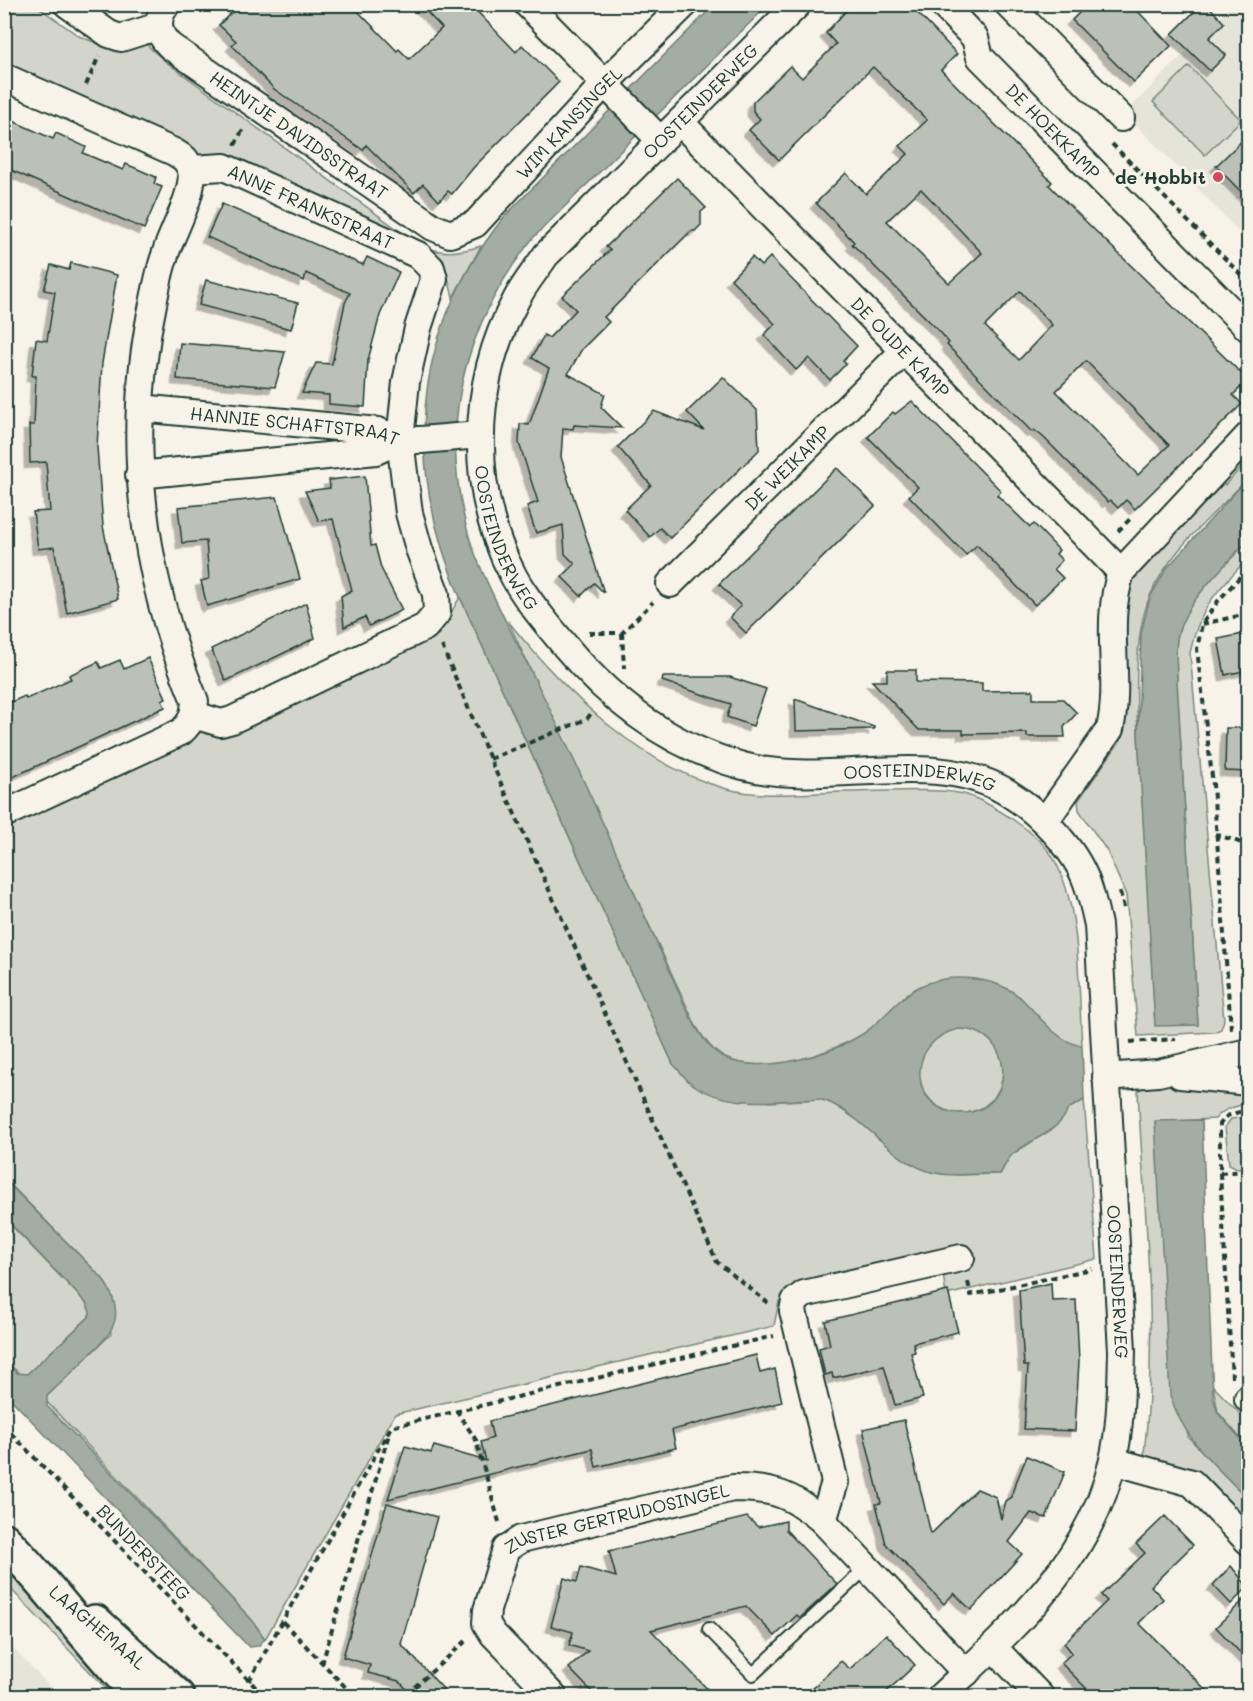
<svg xmlns="http://www.w3.org/2000/svg" width="1253" height="1701" viewBox="0 0 1253 1701" font-family="Mali,sans-serif">
  <style>
    .built { fill: #e5e4d9 }
    .green { fill: #d3d5ca; stroke: #79897f; stroke-width: 1.5 }
    .water { fill: #a4ada3; stroke: #6f8077; stroke-width: 1.5; fill-rule: evenodd }
    .building { fill: #bbc1b6; stroke: #1f3d34; stroke-width: 1.5; fill-rule: evenodd; filter: url(#shadow) }
    .lines { fill: none; stroke-linecap: round; stroke-linejoin: round }
    .lane-casing { stroke: #1f3d34; stroke-width: 16 }
    .street-casing { stroke: #1f3d34; stroke-width: 30 }
    .secondary-casing { stroke: #1f3d34; stroke-width: 38 }
    .path { stroke: #1f3d34; stroke-width: 4; stroke-dasharray: 6 4.5; stroke-linecap: butt }
    .lane { stroke: #f7f3e8; stroke-width: 12 }
    .street { stroke: #f7f3e8; stroke-width: 26 }
    .secondary { stroke: #f7f3e8; stroke-width: 33 }
    .poi-dot { fill: #d1495b; stroke: #f7f3e8; stroke-width: 2 }
    .labels { text-anchor: middle; dominant-baseline: central; stroke-width: 6; stroke-linejoin: round; paint-order: stroke }
    .street-label { font-size: 18px; fill: #1f3d34; stroke: #f7f3e8 }
    .poi-label { font-size: 18px; font-weight: bold; fill: #1f3d34; stroke: #f7f3e8; text-anchor: end }
  </style>
  <defs>
    <filter id="shadow"><feDropShadow dx="-5.5" dy="5.5" stdDeviation="0" flood-color="#0004"/></filter>
  </defs>
  <rect width="100%" height="100%" fill="#f7f3e8"/>
  <filter id="ink" filterUnits="userSpaceOnUse"><feTurbulence type="fractalNoise" baseFrequency=".0167" numOctaves="2"/><feDisplacementMap in="SourceGraphic" scale="12" xChannelSelector="R" yChannelSelector="G"/><feConvolveMatrix kernelMatrix="1 2 1 2 8 2 1 2 1" color-interpolation-filters="sRGB"/></filter>
  <g filter="url(#ink)">
    <g class="built">
      <path d="M1232 5H1248V241L1125 113Z"/>
      <path d="M5 1640 59 1696H5Z"/>
    </g>
    <g class="green">
      <path d="M5 5H35L79 36 99 44 120 46 147 39 149 47 166 62 418 244C440 255 458 253 481 246L453 297 443 259 432 252 196 156 187 144 5 69Z"/>
      <path d="M1189 66 1241 120 1205 155 1153 102Z"/>
      <path d="M1248 460V478C1215 514 1169 550 1150 596 1128 648 1139 742 1142 799 1147 874 1151 950 1155 1025H1198L1177 682C1177 668 1175 652 1177 639 1182 603 1225 566 1248 541V558C1216 593 1200 605 1190 653L1224 1020 1221 1029 1214 1032 1138 1036 1126 895 1107 851 1079 810 1078 801 1121 740 1125 728C1124 678 1115 615 1138 570L1221 482 1225 485Z"/>
      <path d="M460 597 673 1064 769 1102 819 1099 830 1102 870 1128 878 1139 956 1175 1000 1174 1011 1155 1046 1133 1067 1109 1084 1100 1097 1259 946 1295 943 1273 792 1292 779 1301 774 1326 395 1414 265 1639 252 1620 46 1401 47 1396 111 1334 103 1279 5 1179 4 825 198 732 239 730 429 640 439 634Z"/>
      <path d="M508 621C564 691 638 765 727 789 768 799 808 792 849 792 880 792 940 787 967 795 993 804 1040 834 1054 859 1082 909 1078 989 1082 1046 1055 1042 1037 1015 1019 996L908 993C895 1005 882 1021 867 1031 834 1053 761 1078 723 1057 711 1050 703 1038 696 1026Z"/>
      <circle cx="961" cy="1071" r="42"/>
      <path d="M1158 1083 1248 1089C1248 1114 1230 1100 1215 1119L1155 1122 1188 1437 1248 1499V1523L1201 1474 1148 1459 1144 1453C1159 1333 1144 1210 1138 1091L1147 1085Z"/>
      <path d="M1248 1117V1167L1237 1168 1229 1164 1225 1127 1231 1119Z"/>
      <path d="M4 1218 87 1304 90 1312 89 1317 27 1374 21 1375 5 1360Z"/>
      <path d="M1213 1386 1248 1422V1447L1218 1412Z"/>
      <path d="M4 1561 134 1696H113L5 1583Z"/>
    </g>
    <g class="water">
      <path d="M714 5H768L533 238C482 302 451 379 456 462 458 490 463 519 472 546 494 604 528 662 554 718 593 798 628 881 666 963 679 990 696 1042 723 1057 760 1077 842 1053 872 1027 890 1012 904 991 928 983 957 973 998 978 1021 998 1040 1016 1055 1041 1082 1046L1084 1100 1068 1109C1061 1131 1029 1140 1013 1154 1007 1158 1004 1168 1000 1174 978 1172 953 1178 931 1172 887 1160 863 1111 819 1099 777 1100 729 1110 692 1084 685 1079 679 1070 673 1064L460 597C403 462 411 334 504 217ZM958 1029C1016 1028 1018 1112 962 1113 909 1114 904 1041 958 1029Z"/>
      <path d="M1248 478V540C1225 566 1183 603 1177 639 1175 652 1177 668 1177 682L1198 1025 1155 1026 1138 733 1141 633 1150 597 1167 568Z"/>
      <path d="M1202 1120 1213 1397 1218 1413 1248 1447V1499C1216 1466 1184 1441 1170 1395L1155 1121Z"/>
      <path d="M4 1179 103 1279C126 1314 116 1330 88 1356 75 1370 61 1383 47 1396V1406L252 1620 265 1639 258 1646 249 1647 5 1393V1360L17 1373 27 1374 89 1317 90 1312 87 1304 5 1218Z"/>
    </g>
    <g class="building">
      <path d="M240 4H351L397 51 399 49 409 59 442 28 419 4H470L516 52 522 45 559 82 474 167 452 194 448 191 439 201 423 184 414 193 366 145 363 150 274 89 232 45 236 41 219 25Z"/>
      <path d="M852 4H909L957 54 941 70 1052 182 1049 185 1071 207 1248 380 1233 395 1242 404 1135 509 1126 500 1118 508 1110 500 1108 502 1043 437 1034 430 1032 432 947 345 949 343 942 334 852 244 854 242 816 203 846 173 866 194 908 154 900 146 927 120 873 67 779 160 749 130 760 119 753 111V102L790 66 802 78 836 44 826 33ZM921 189 982 253 949 283 887 221ZM1020 291 1052 325 1019 360 985 326ZM1086 361 1169 445 1138 475 1056 391Z"/>
      <path d="M1088 4H1131L1171 46 1134 82 1072 20Z"/>
      <path d="M1202 4H1207L1224 23 1209 38 1226 55 1210 71 1172 34Z"/>
      <path d="M4 117 53 139 56 133 86 147 83 153 123 170 126 164 156 177 154 184 162 187 144 229 4 167Z"/>
      <path d="M1248 135V199L1216 166Z"/>
      <path d="M677 178 706 208 701 212V225L695 231H691L604 317 609 322 582 349 568 374 605 394 601 407 622 428 574 425 573 429 563 428 561 457 604 593 594 583 581 596 562 577 575 564 565 554 563 525 536 533 527 506 538 502 519 443 520 424 529 425 549 368 532 358 544 335 549 338 576 310 562 296 610 250 606 247Z"/>
      <path d="M222 204 363 265 367 257 399 272 380 315 368 360 365 407 329 404V395L302 393 316 363 332 364 345 303 350 293 306 273 304 281 207 237Z"/>
      <path d="M752 257 761 266 770 257 857 346 843 361 846 364 830 380 809 358 796 370 764 335 775 324 731 279Z"/>
      <path d="M71 263 117 275 102 363 97 447 103 526 118 599 67 613 54 547 38 549 33 512 50 511 46 462 30 463 29 425H34L36 376H32L36 339 47 341 55 292 44 290 51 265 69 270Z"/>
      <path d="M206 280 298 303 291 329 199 305Z"/>
      <path d="M180 343 285 352 275 387 201 381 177 379Z"/>
      <path d="M723 377 757 410 759 450 670 538 660 528 650 537 625 510 651 485 618 447 654 411 704 430 687 412Z"/>
      <path d="M912 401 1001 491 997 495 1030 527 1034 524 1059 550 1056 554 1062 560 1054 569 1063 578 1035 605 977 545 966 555 909 496 918 487 868 437 893 412 895 414Z"/>
      <path d="M837 468 875 506 746 633 730 617 741 606 719 584Z"/>
      <path d="M365 476 371 546 375 545 381 568 402 610 369 626 365 617 344 627 341 596 352 590 333 519 319 521 305 491 330 488 329 480Z"/>
      <path d="M277 497 300 579 207 606 201 581 209 579 206 541 182 543 178 507Z"/>
      <path d="M306 603 315 638 226 681 211 649Z"/>
      <path d="M1248 633V670L1225 675 1218 639Z"/>
      <path d="M148 658 166 698 162 700 165 707 4 781V705L25 696 26 699 71 679 69 675 98 662 101 668 120 660 124 669Z"/>
      <path d="M887 670H916V682L982 683V691L1033 690V699H1063L1077 713 1064 727 1065 737H1027V733L963 734V730H919L872 681H887Z"/>
      <path d="M663 677H730L766 689 753 726 727 717 731 704 662 681Z"/>
      <path d="M795 699 874 727V729L796 731Z"/>
      <path d="M1226 728H1248V772L1225 771Z"/>
      <path d="M1051 1283 1052 1301 1076 1300 1079 1361 1075 1431 1024 1429 1028 1366H1024L1019 1290Z"/>
      <path d="M948 1291 958 1332 913 1343 915 1352 911 1353 923 1398 895 1405 884 1366 833 1378 832 1373 825 1375 819 1348 830 1345 825 1321Z"/>
      <path d="M756 1355 760 1373 775 1369 782 1402 672 1430 676 1448 596 1467 592 1449 388 1499 405 1446 431 1453 434 1446 486 1461 481 1442 493 1438 489 1421Z"/>
      <path d="M904 1420 931 1534 977 1489 996 1497 1001 1519 1006 1501 1012 1497 1013 1490 1027 1456 1065 1472 1046 1518 1031 1513 1009 1542 1022 1554 971 1610 954 1593 944 1604 886 1544 876 1504 881 1503 863 1429Z"/>
      <path d="M387 1503 437 1517 401 1644 450 1696H413L399 1681 368 1673 370 1665 343 1657Z"/>
      <path d="M1165 1516 1193 1545 1151 1586 1163 1599 1139 1623 1212 1696H1094L1061 1663 1072 1653 1064 1643 1107 1601 1101 1595 1145 1553 1136 1544Z"/>
      <path d="M747 1517 758 1527 786 1521V1530L837 1584 800 1618 797 1615 775 1636 746 1606 651 1630 714 1696H596L569 1668 588 1651 569 1645 573 1632 551 1626 564 1578 577 1582 581 1567 616 1577 609 1551Z"/>
      <path d="M1231 1566 1248 1587 1231 1604 1213 1585Z"/>
      <path d="M1248 1596V1661L1216 1627Z"/>
      <path d="M886 1634 915 1665 882 1696H805L841 1661 850 1669Z"/>
    </g>
    <g class="lines">
      <defs>
        <path id="lane" d="M709 1629 753 1674 867 1567"/>
        <g id="street">
          <path d="M67 4 109 34 121 38 159 26"/>
          <path id="s1" d="M167 4C155 19 157 34 170 46L433 227 450 234 475 224 605 83 685 4"/>
          <path d="M527 4 661 141"/>
          <path id="s2" d="M798 4 546 255C536 270 524 284 516 300 470 384 469 493 514 577 527 601 548 625 566 647 613 703 672 747 743 766 827 789 929 747 1005 791 1037 810 1075 848 1087 883 1092 897 1095 911 1098 925L1122 1351C1121 1388 1121 1425 1113 1460 1091 1560 1012 1629 941 1696"/>
          <path id="s3" d="M942 4 975 38 980 57 1248 328"/>
          <path d="M1008 4 1121 118"/>
          <path id="s4" d="M4 77 174 152 185 159 191 169 224 167 418 255 431 268 434 279 418 328 406 382 400 440 409 513 419 549 436 594 437 613 425 627 232 720 221 723 194 715"/>
          <path id="s5" d="M680 122 1121 572"/>
          <path id="s6" d="M140 408 378 431 400 440H421L480 435"/>
          <path d="M139 475 376 451 400 440"/>
          <path id="s7" d="M670 584 904 351"/>
          <path d="M4 814 181 732C192 722 194 715 195 701 141 573 124 435 154 299 157 284 160 269 165 255 172 232 196 191 191 169"/>
          <path d="M1045 821 1110 729C1122 676 1103 629 1121 572L1248 436"/>
          <path d="M1180 1075 1248 1082"/>
          <path d="M1106 1077 1158 1073 1248 1052"/>
          <path d="M1248 1398V1399"/>
          <path d="M1113 1461 1192 1483 1248 1541"/>
          <path d="M823 1521 835 1482 793 1311 795 1301 804 1294 961 1258"/>
          <path d="M993 1647 1040 1696"/>
          <path id="s8" d="M553 1696 493 1634 486 1623 487 1610 506 1549 521 1539 733 1488C774 1488 793 1495 823 1521L966 1673"/>
        </g>
        <g id="secondary">
          <path d="M4 1540C53 1590 92 1647 141 1696"/>
          <path d="M95 1622 177 1696"/>
        </g>
      </defs>
      <use href="#lane" class="lane-casing"/>
      <use href="#street" class="street-casing"/>
      <use href="#secondary" class="secondary-casing"/>
      <g class="path">
        <path d="M86 85 99 56"/>
        <path d="M1112 144 1248 282"/>
        <path d="M235 145 244 127"/>
        <path d="M1118 531 1130 519"/>
        <path d="M1202 624 1248 614"/>
        <path d="M589 633H622L653 602"/>
        <path d="M622 633 624 668"/>
        <path d="M442 646 490 759 717 1262 768 1303"/>
        <path d="M490 759 587 719 592 712"/>
        <path d="M1215 834 1248 845"/>
        <path d="M1120 892 1124 908"/>
        <path d="M1231 1029 1213 785 1197 649 1202 624 1218 601 1248 568"/>
        <path d="M1130 1042 1176 1039"/>
        <path d="M1220 1173 1248 1171"/>
        <path d="M968 1282 971 1295 1092 1269"/>
        <path d="M1232 1378 1220 1173V1124L1227 1116 1248 1109"/>
        <path d="M456 1410 476 1440 499 1522"/>
        <path d="M4 1426 264 1696"/>
        <path d="M283 1622 354 1696"/>
        <path d="M322 1664 389 1434"/>
        <path d="M249 1681 391 1427 774 1336"/>
        <path d="M396 1696 409 1692 466 1641"/>
        <path d="M736 1696 742 1689"/>
      </g>
      <use href="#lane" class="lane"/>
      <use href="#street" class="street"/>
      <use href="#secondary" class="secondary"/>
    </g>
  </g>
  <circle class="poi-dot" cx="1218" cy="177" r="6"/>
  <g class="labels">
    <g class="street-label">
      <text transform="translate(700 101) rotate(-45)">OOSTEINDERWEG</text>
      <text stroke="none"><textPath href="#s1" startOffset="550">WIM KANSINGEL</textPath></text>
      <text stroke="none"><textPath href="#s3" startOffset="171">DE HOEKKAMP</textPath></text>
      <text stroke="none"><textPath href="#s1" startOffset="204">HEINTJE DAVIDSSTRAAT</textPath></text>
      <text stroke="none"><textPath href="#s4" startOffset="339">ANNE FRANKSTRAAT</textPath></text>
      <text stroke="none"><textPath href="#s5" startOffset="315">DE OUDE KAMP</textPath></text>
      <text stroke="none"><textPath href="#s6" startOffset="156">HANNIE SCHAFTSTRAAT</textPath></text>
      <text stroke="none"><textPath href="#s7" startOffset="165">DE WEIKAMP</textPath></text>
      <text stroke="none"><textPath href="#s2" startOffset="658">OOSTEINDERWEG</textPath></text>
      <text stroke="none"><textPath href="#s2" startOffset="1180">OOSTEINDERWEG</textPath></text>
      <text stroke="none"><textPath href="#s2" startOffset="1794">OOSTEINDERWEG</textPath></text>
      <text stroke="none"><textPath href="#s8" startOffset="292">ZUSTER GERTRUDOSINGEL</textPath></text>
      <text transform="translate(144 1552) rotate(46)">BUNDERSTEEG</text>
      <text transform="translate(98 1627) rotate(40)">LAAGHEMAAL</text>
    </g>
    <g class="poi-label">
      <text x="1206" y="177">de Hobbit</text>
    </g>
  </g>
  <rect width="1253" height="1701" fill="none" stroke="#f7f3e8" stroke-width="24"/>
  <rect x="12" y="12" width="1229" height="1677" fill="none" stroke="#1f3d34" stroke-width="2" filter="url(#ink)"/>
</svg>
